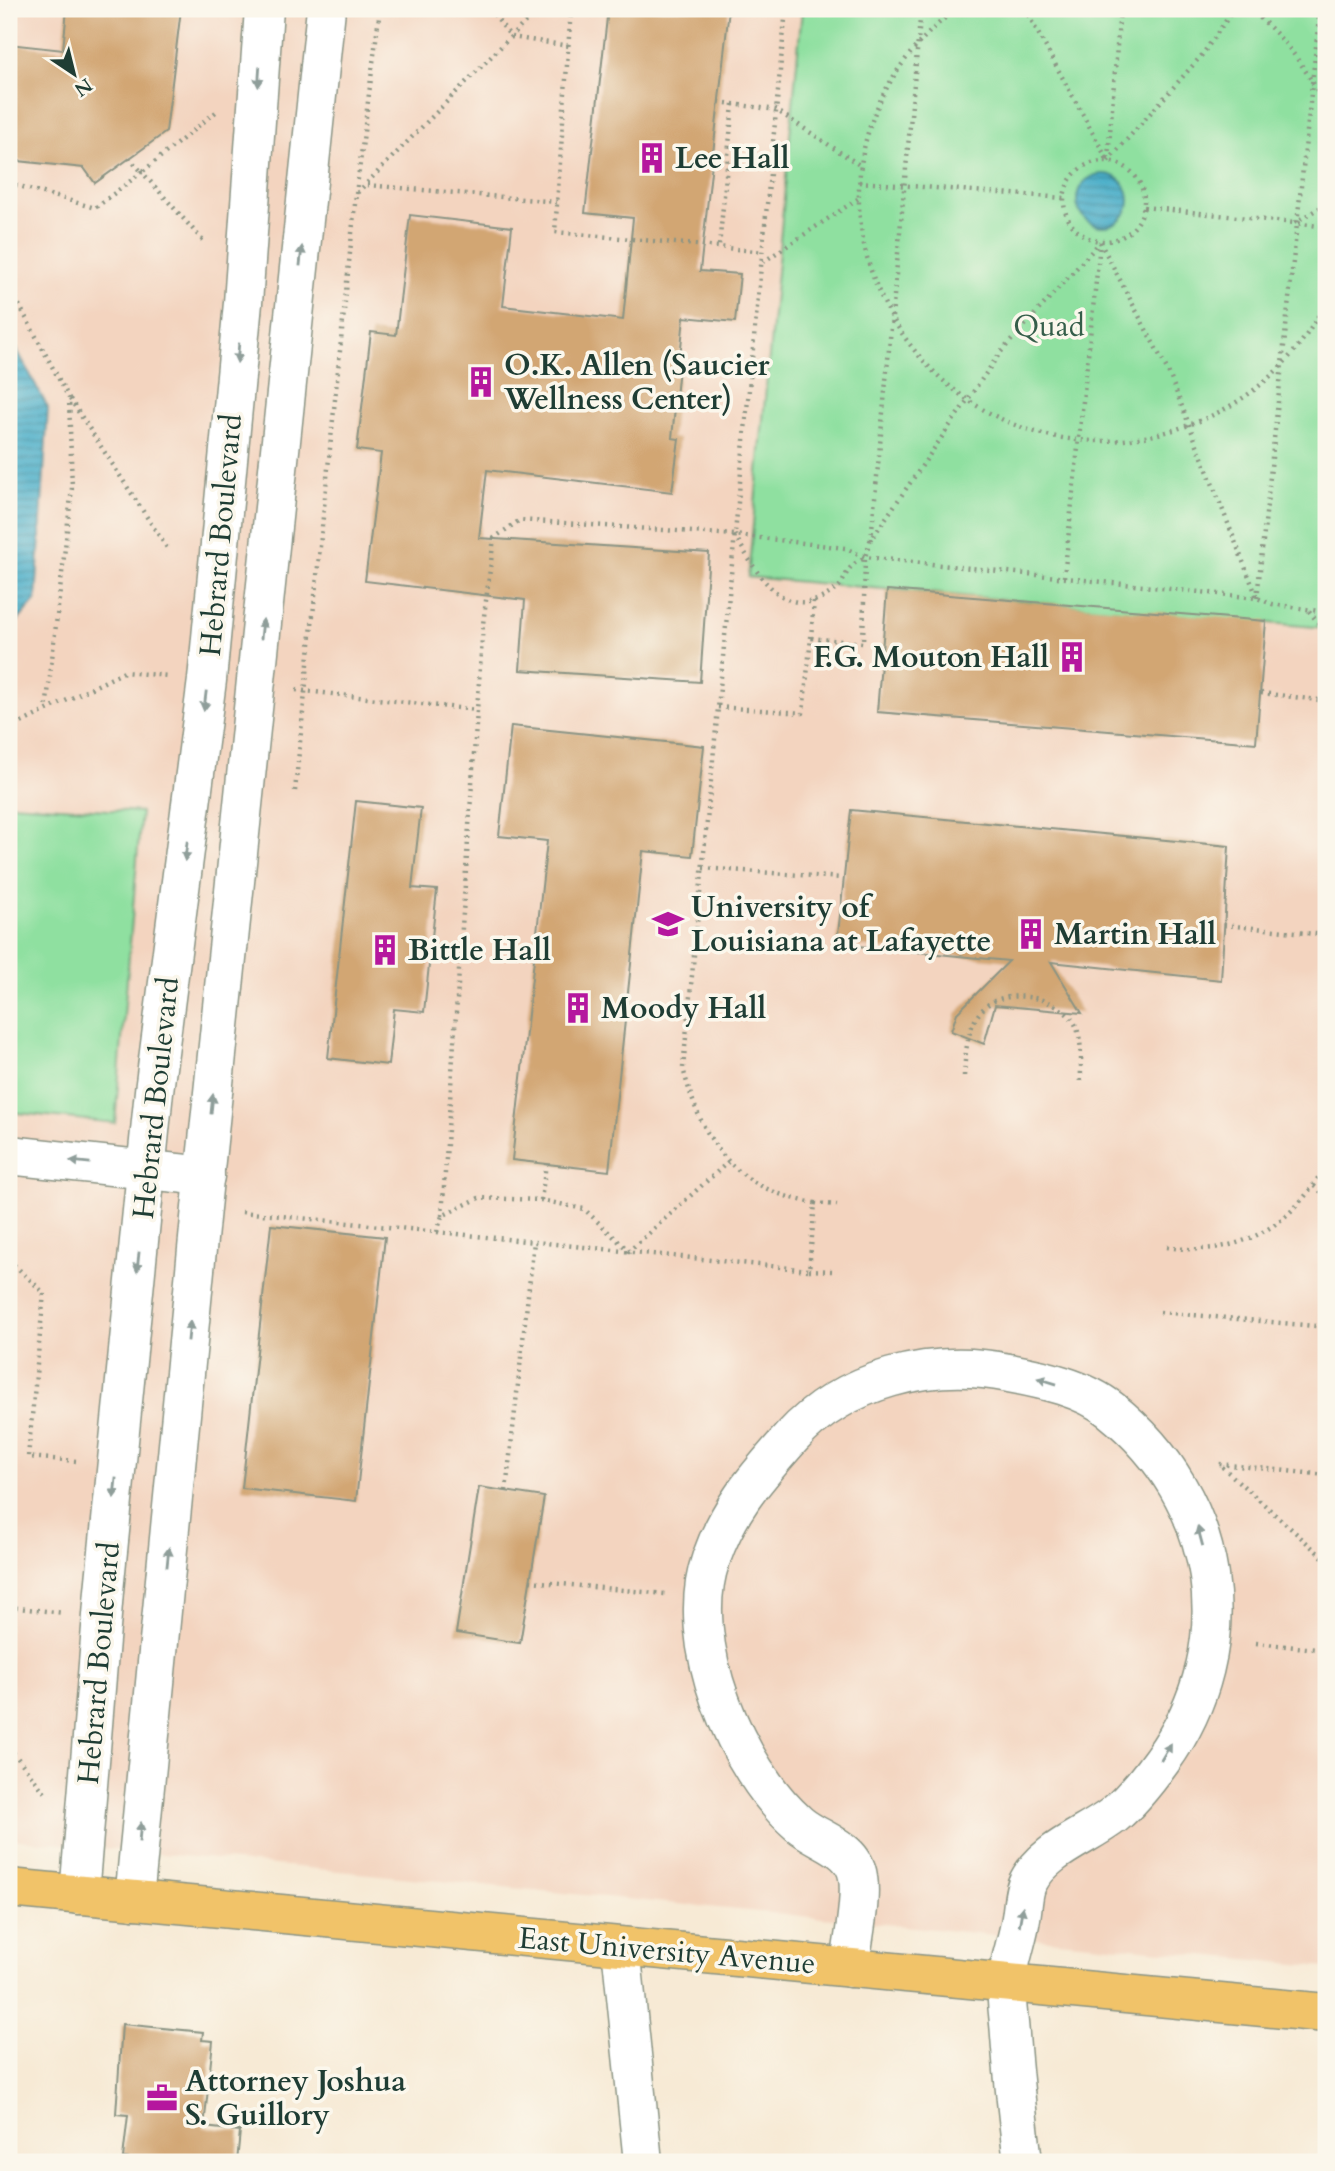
<svg xmlns="http://www.w3.org/2000/svg" width="1335" height="2171" viewBox="0 0 1335 2171" font-family="Cardo,serif">
  <style>
    .built { fill: #f3d4bf }
    .green { fill: #8fe0a0; stroke: #578e6a; stroke-width: 2 }
    .water { fill: url(#water-rules); stroke: #34767e; stroke-width: 2 }
    .building { fill: #d2a673 }
    .lines { fill: none; stroke-linecap: round; stroke-linejoin: round }
    .minor-casing { stroke: #8b9484; stroke-width: 41 }
    .major-casing { stroke: #8b9484; stroke-width: 41 }
    .path { stroke: #8b9484; stroke-width: 4.5; stroke-dasharray: 2 5; stroke-linecap: butt }
    .minor { stroke: #fff; stroke-width: 38 }
    .major { stroke: #f1c369; stroke-width: 38 }
    .oneway { fill: #8f9e9a }
    .labels { text-anchor: middle; dominant-baseline: central; stroke-width: 7; stroke-linejoin: round; paint-order: stroke }
    .poi-label { font-size: 30px; font-weight: bold; fill: #1f3d34; stroke: #fbf7ec; text-anchor: start }
    .park-label { font-size: 30px; fill: #355e4a; stroke: #fbf7ec }
    .street-label { font-size: 30px; fill: #1f3d34; stroke: #fbf7ec }
  </style>
  <defs>
    <pattern id="water-rules" width="6" height="5" patternUnits="userSpaceOnUse" patternTransform="scale(1.75)"><rect width="6" height="5" fill="#4aaec9"/><path d="M0 2.5h6" fill="none" stroke="#3d8fa4"/></pattern>
  </defs>
  <rect width="100%" height="100%" fill="#fbf7ec"/>
  <filter id="ink" filterUnits="userSpaceOnUse"><feTurbulence type="fractalNoise" baseFrequency=".0143" numOctaves="2"/><feDisplacementMap in="SourceGraphic" scale="14" xChannelSelector="R" yChannelSelector="G"/><feConvolveMatrix kernelMatrix="1 2 1 2 8 2 1 2 1" color-interpolation-filters="sRGB"/></filter>
  <filter id="wash" filterUnits="userSpaceOnUse"><feTurbulence type="fractalNoise" baseFrequency=".00686" numOctaves="4" result="noise"/><feDisplacementMap in="SourceGraphic" scale="28" xChannelSelector="R" yChannelSelector="G"/><feGaussianBlur stdDeviation="1.57" result="paint"/><feColorMatrix in="noise" values="0 0 0 0 0 0 0 0 0 0 0 0 0 0 0 0 0 1.4 0 .05"/><feComposite in="paint" operator="in"/></filter>
  <g filter="url(#wash)">
    <rect width="100%" height="100%" fill="#f7ead5"/>
    <path class="built" d="M9 9H1326V1967L9 1839Z"/>
    <g class="green">
      <path d="M802 9H1326V628L748 577Z"/>
      <path d="M9 804 141 812 115 1123 9 1112Z"/>
    </g>
    <g class="water">
      <circle cx="1103" cy="200" r="26"/>
      <path d="M9 335 48 408 36 600 9 631Z"/>
    </g>
    <g id="blocks">
      <g class="building">
        <path d="M67 9H181L166 132 95 183 84 168 9 160V44L63 50Z"/>
        <path d="M608 9H729L700 271 740 274 735 322 684 317 672 438 679 439 672 492 487 470 479 538 709 553 700 682 520 670 525 600 365 581 381 453 357 450 371 332 396 335 410 215 512 227 503 306 623 320 633 218 585 213Z"/>
        <path d="M887 590 1266 621 1256 743 877 712Z"/>
        <path d="M511 726 704 746 692 856 643 851 609 1171 512 1160 547 841 499 836Z"/>
        <path d="M356 801 421 808 412 888 437 890 424 1012 394 1009 388 1065 328 1058Z"/>
        <path d="M851 810 1229 846 1221 980 1051 962 1082 1013 995 1005 984 1044 951 1031 957 1013 1009 961 837 944Z"/>
        <path d="M271 1225 385 1237 356 1501 242 1488Z"/>
        <path d="M479 1487 544 1497 520 1643 456 1633Z"/>
        <path d="M122 2024 203 2032 202 2040 213 2041 204 2127 240 2131 237 2162H130L131 2159 123 2158 128 2115 116 2114Z"/>
      </g>
    </g>
  </g>
  <g filter="url(#ink)">
    <use href="#blocks" fill-opacity="0" stroke="#8b9484" stroke-width="2"/>
    <g class="lines">
      <defs>
        <g id="minor">
          <path d="M9 1155 205 1176"/>
          <path d="M79 1895 104 1591 154 1091 207 680 243 303 264 9"/>
          <path d="M134 1900 201 1208 326 9"/>
          <path d="M621 1947 643 2162"/>
          <path d="M850 1968C852 1942 862 1902 858 1877 854 1847 819 1841 799 1824 736 1769 682 1640 711 1559 729 1507 756 1478 791 1438 844 1379 932 1357 1009 1373 1042 1379 1084 1388 1111 1410 1221 1498 1245 1645 1162 1760 1149 1778 1131 1801 1114 1815 1086 1837 1045 1849 1028 1882 1023 1891 1023 1907 1021 1918 1018 1938 1010 1959 1007 1980 1005 1997 1009 2017 1010 2035 1013 2077 1018 2120 1023 2162"/>
        </g>
        <path id="major" d="M9 1888 1326 2013"/>
      </defs>
      <use href="#minor" class="minor-casing"/>
      <use href="#major" class="major-casing"/>
      <g class="path">
        <path d="M490 9 511 37 569 46"/>
        <path d="M571 9 555 232 719 247"/>
        <path d="M956 9C731 183 933 523 1194 423 1253 401 1299 357 1326 301"/>
        <path d="M1025 9 1108 161"/>
        <path d="M1249 9C1283 35 1307 69 1326 107"/>
        <path d="M719 102 776 110 861 166"/>
        <path d="M733 104 719 247 763 252"/>
        <path d="M129 158 142 172 217 111"/>
        <path d="M1108 158 1120 9"/>
        <circle cx="1104" cy="201" r="40"/>
        <path d="M1108 161 1202 55 1234 9"/>
        <path d="M859 182 1064 198"/>
        <path d="M9 183 95 208 142 172 205 243"/>
        <path d="M367 185 557 202"/>
        <path d="M356 194 380 9"/>
        <path d="M1326 204 1294 223 1326 227"/>
        <path d="M1144 207 1294 223"/>
        <path d="M1100 242 1168 371 1257 597"/>
        <path d="M763 262 859 198"/>
        <path d="M9 286 69 398 72 488 46 710"/>
        <path d="M70 399 169 551"/>
        <path d="M735 535C756 573 786 628 836 589 844 584 845 573 851 567 854 563 861 560 865 558"/>
        <path d="M871 540 921 9"/>
        <path d="M1064 577 1100 244"/>
        <path d="M1257 598 1320 9"/>
        <path d="M1309 611 1326 633"/>
        <path d="M811 638 814 600"/>
        <path d="M296 690 476 710"/>
        <path d="M1261 693 1326 701"/>
        <path d="M718 707 803 713 811 638 863 643 865 557 870 541 1000 353 1100 242"/>
        <path d="M9 729 124 672 169 676"/>
        <path d="M295 791 356 194 538 9"/>
        <path d="M703 868 842 878"/>
        <path d="M1224 925 1326 935"/>
        <path d="M964 1076C966 1033 973 991 1027 997 1041 998 1059 1005 1070 1017 1085 1032 1080 1066 1081 1085"/>
        <path d="M1314 1186 1326 1196"/>
        <path d="M541 1200 546 1164"/>
        <path d="M815 1203 837 1205"/>
        <path d="M242 1212 809 1270 815 1203C735 1190 702 1143 683 1068L786 9"/>
        <path d="M442 1216 483 624 494 538 520 520 735 535 845 548 865 557 1257 598 1272 604 1326 612"/>
        <path d="M437 1232 442 1216 479 1198 541 1200 584 1209 629 1251 728 1162"/>
        <path d="M1167 1247C1237 1258 1293 1227 1326 1164"/>
        <path d="M9 1260 44 1293 28 1457 77 1461"/>
        <path d="M809 1270 832 1271"/>
        <path d="M1160 1312 1326 1327"/>
        <path d="M1326 1475 1219 1464 1326 1560"/>
        <path d="M506 1491 534 1242"/>
        <path d="M530 1581 665 1594"/>
        <path d="M9 1607 64 1613"/>
        <path d="M1256 1643 1326 1650"/>
        <path d="M9 1747 45 1793"/>
      </g>
      <use href="#minor" class="minor"/>
      <use href="#major" class="major"/>
    </g>
    <defs><path id="oneway-solid" d="M-6-.8H1V-3.2L6.5 0L1 3.2V.8H-6Z" transform="scale(1.75)"/></defs>
    <g class="oneway">
      <use href="#oneway-solid" transform="translate(259 77) rotate(94)"/>
      <use href="#oneway-solid" transform="translate(301 256) rotate(-84)"/>
      <use href="#oneway-solid" transform="translate(238 353) rotate(95)"/>
      <use href="#oneway-solid" transform="translate(262 629) rotate(-84)"/>
      <use href="#oneway-solid" transform="translate(205 701) rotate(97)"/>
      <use href="#oneway-solid" transform="translate(186 851) rotate(97)"/>
      <use href="#oneway-solid" transform="translate(212 1104) rotate(-84)"/>
      <use href="#oneway-solid" transform="translate(80 1162) rotate(-174)"/>
      <use href="#oneway-solid" transform="translate(138 1262) rotate(96)"/>
      <use href="#oneway-solid" transform="translate(189 1331) rotate(-84)"/>
      <use href="#oneway-solid" transform="translate(1047 1381) rotate(-163)"/>
      <use href="#oneway-solid" transform="translate(115 1488) rotate(96)"/>
      <use href="#oneway-solid" transform="translate(1200 1536) rotate(-105)"/>
      <use href="#oneway-solid" transform="translate(168 1557) rotate(-84)"/>
      <use href="#oneway-solid" transform="translate(1166 1752) rotate(-59)"/>
      <use href="#oneway-solid" transform="translate(140 1832) rotate(-84)"/>
      <use href="#oneway-solid" transform="translate(1021 1916) rotate(-80)"/>
    </g>
  </g>
  <defs>
    <symbol id="building-bare" viewBox="-9 -9 18 18"><path d="M-4-6H4V6H1V3H-1V6H-4ZM-2.5-4.3h1.7v1.8h-1.7ZM.8-4.3h1.7v1.8H.8ZM-2.5-1h1.7V.8h-1.7ZM.8-1h1.7V.8H.8Z" fill="#b5179e" stroke="#fbf7ec" stroke-width="2.5" paint-order="stroke"/></symbol>
    <symbol id="university-bare" viewBox="-9 -9 18 18"><path d="M0-5L7-2L0 1L-7-2ZM-4 1L0 2.5L4 1V4Q0 6-4 4Z" fill="#b5179e" stroke="#fbf7ec" stroke-width="2.5" paint-order="stroke"/></symbol>
    <symbol id="office-bare" viewBox="-9 -9 18 18"><path d="M-6-3h4V-5.5h4V-3h4V5H-6ZM-1-4.5V-3h2v-1.5ZM-6 0V1H6V0Z" fill="#b5179e" stroke="#fbf7ec" stroke-width="2.5" paint-order="stroke"/></symbol>
  </defs>
  <g fill-rule="evenodd">
    <use href="#building-bare" x="630" y="136" width="44" height="44"/>
    <use href="#building-bare" x="459" y="360" width="44" height="44"/>
    <use href="#building-bare" x="1050" y="635" width="44" height="44"/>
    <use href="#university-bare" x="646" y="902" width="44" height="44"/>
    <use href="#building-bare" x="1009" y="912" width="44" height="44"/>
    <use href="#building-bare" x="363" y="928" width="44" height="44"/>
    <use href="#building-bare" x="556" y="986" width="44" height="44"/>
    <use href="#office-bare" x="140" y="2076" width="44" height="44"/>
  </g>
  <g class="labels">
    <g class="poi-label">
      <text x="675" y="158">Lee Hall</text>
      <text x="504" y="365">O.K. Allen (Saucier<tspan x="504" dy="34">Wellness Center)</tspan></text>
      <text x="1049" y="657" text-anchor="end">F.G. Mouton Hall</text>
      <text x="691" y="907">University of<tspan x="691" dy="34">Louisiana at Lafayette</tspan></text>
      <text x="1054" y="934">Martin Hall</text>
      <text x="408" y="950">Bittle Hall</text>
      <text x="601" y="1008">Moody Hall</text>
      <text x="185" y="2081">Attorney Joshua<tspan x="185" dy="34">S. Guillory</tspan></text>
    </g>
    <g class="park-label">
      <text x="1049" y="326">Quad</text>
    </g>
    <g class="street-label">
      <text transform="translate(221 535) rotate(-85)">Hebrard Boulevard</text>
      <text transform="translate(156 1098) rotate(-84)">Hebrard Boulevard</text>
      <text transform="translate(99 1663) rotate(-85)">Hebrard Boulevard</text>
      <text transform="translate(667 1951) rotate(5)">East University Avenue</text>
    </g>
  </g>
  <rect width="1335" height="2171" fill="none" stroke="#fbf7ec" stroke-width="35"/>
  <g transform="translate(74 74) rotate(145)" stroke="#fbf7ec" stroke-width="5" paint-order="stroke">
  <path d="M0-5L12 26L0 18L-12 26Z" fill="#1f3d34"/>
  <text y="-10" font-size="19" font-weight="bold" text-anchor="middle" fill="#1f3d34">N</text>
  </g>
</svg>
